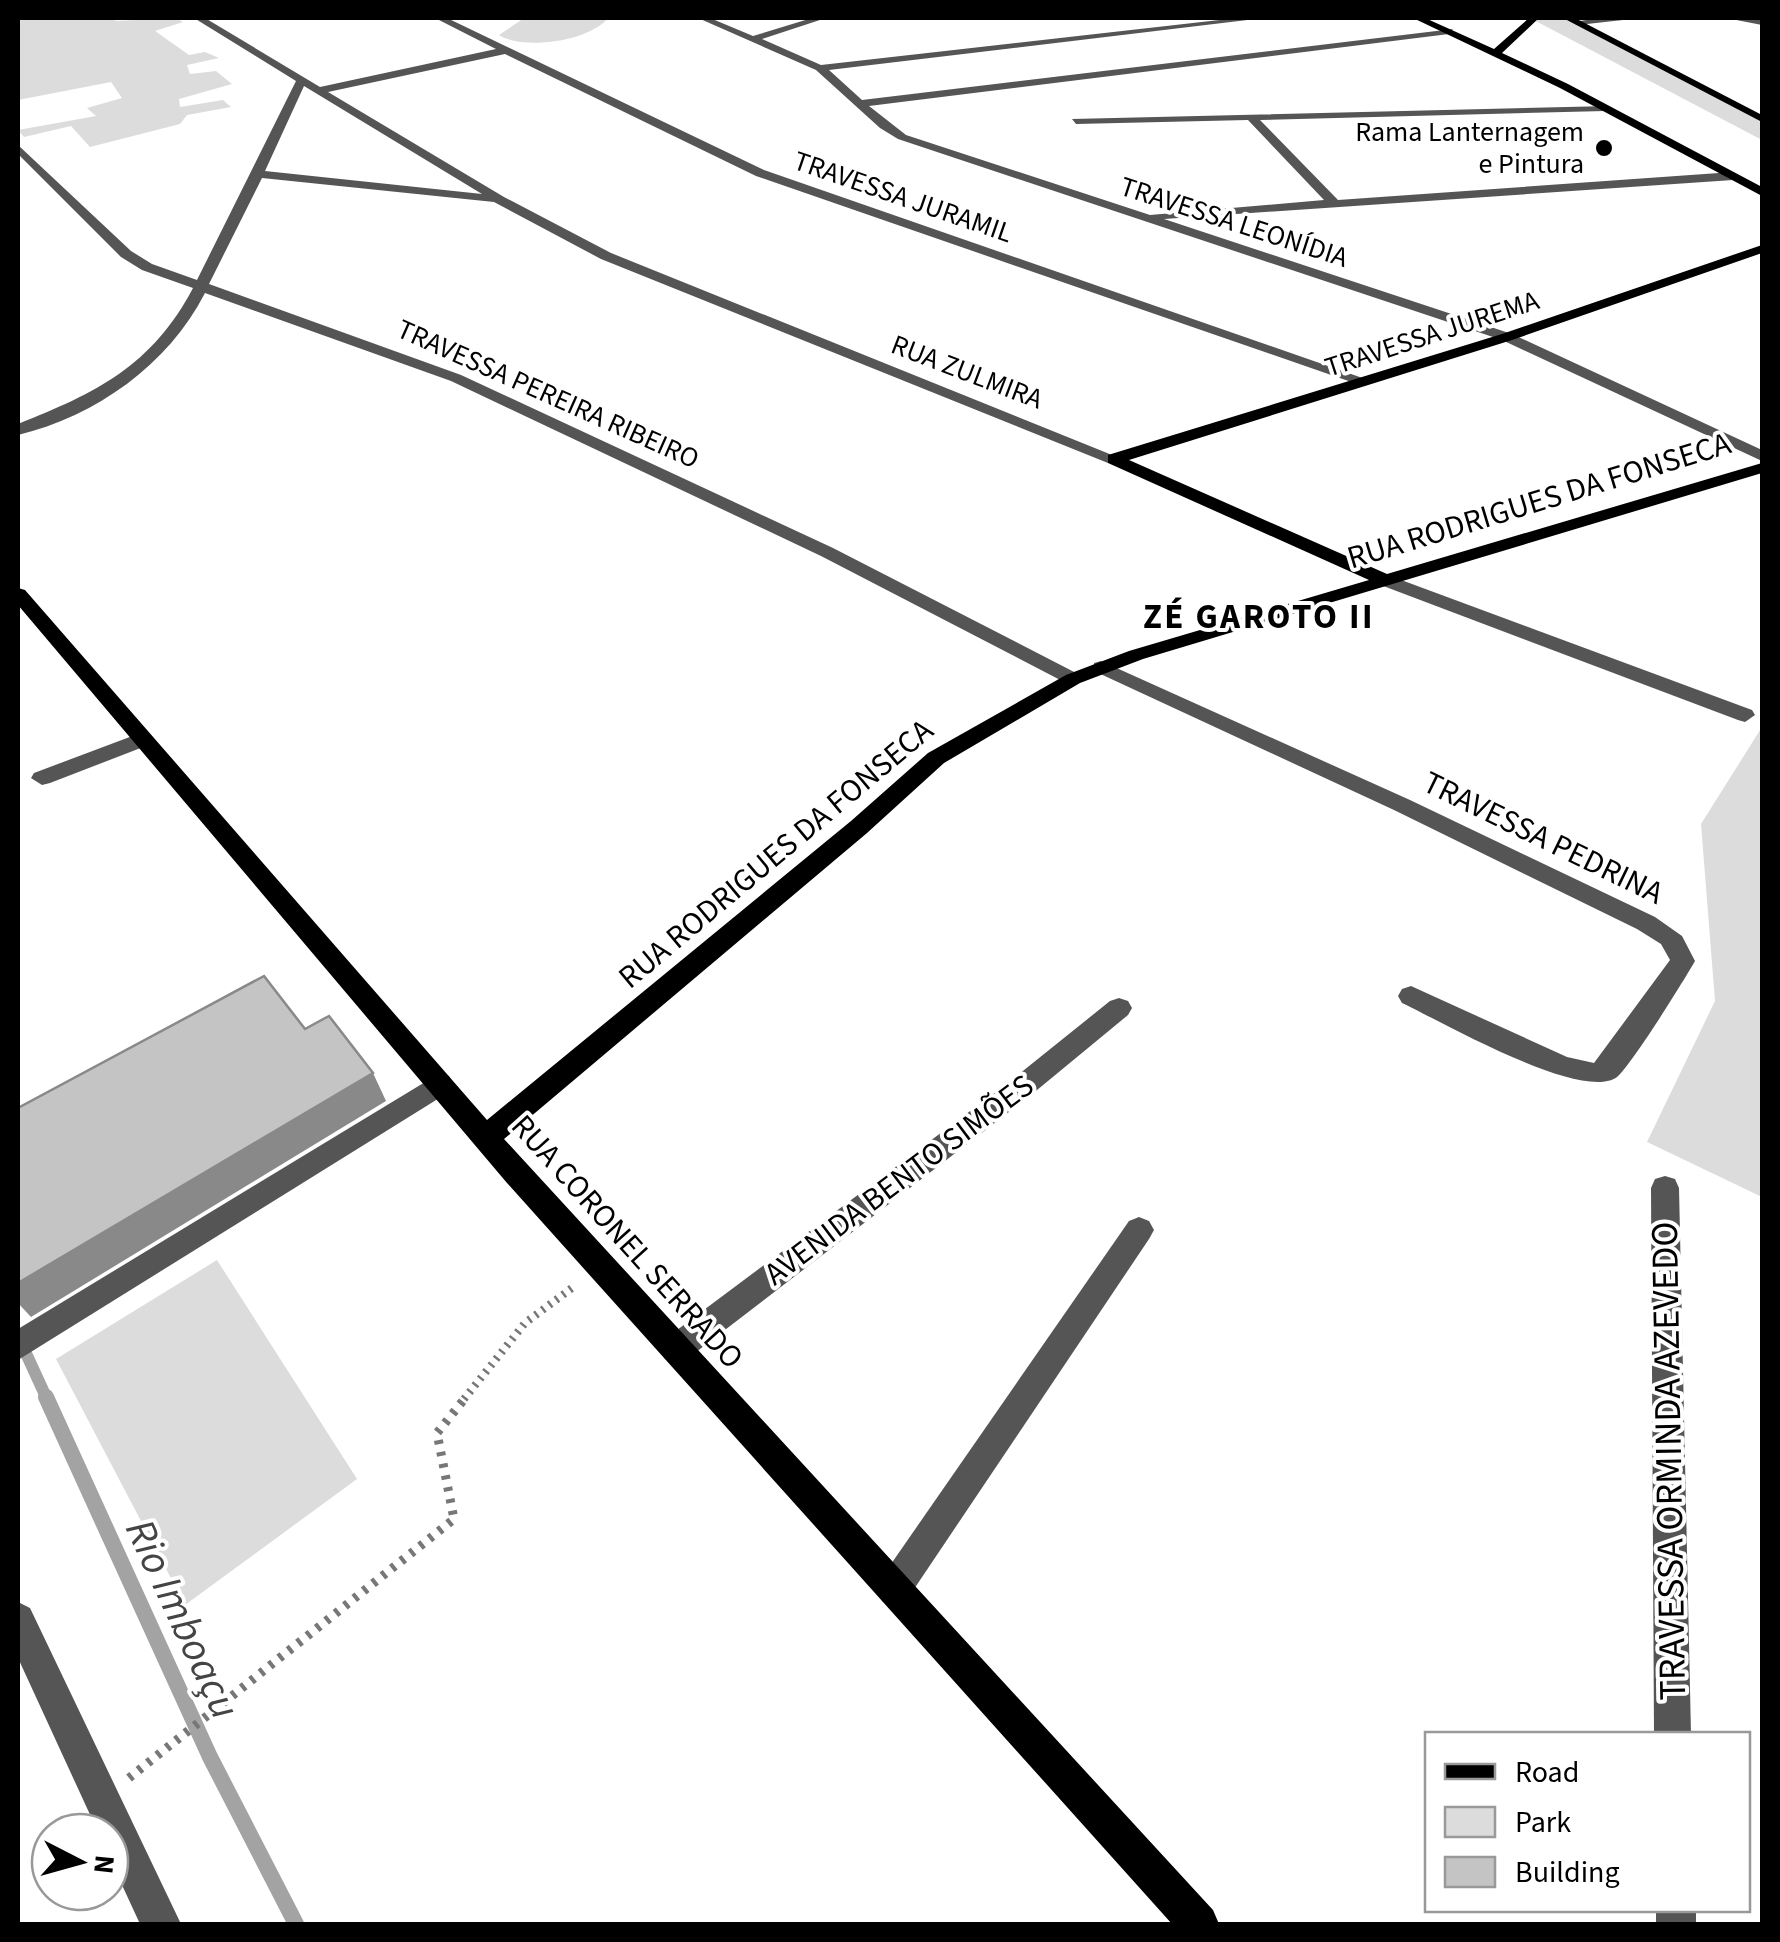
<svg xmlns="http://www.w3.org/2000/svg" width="1780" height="1942" viewBox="0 0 1780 1942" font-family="'Source Sans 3',sans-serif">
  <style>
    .green { fill: #dcdcdc }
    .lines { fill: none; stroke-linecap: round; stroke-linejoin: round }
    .stream-far1 { stroke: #a3a3a3; stroke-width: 12 }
    .stream { stroke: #a3a3a3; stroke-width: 16 }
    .path-far1 { stroke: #777; stroke-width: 8; stroke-dasharray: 2.5 6; stroke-linecap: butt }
    .path { stroke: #777; stroke-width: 9; stroke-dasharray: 4 8; stroke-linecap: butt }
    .minor { fill: #555; fill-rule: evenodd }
    .major { fill: #000; fill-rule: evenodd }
    .shaded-wall { fill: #898989 }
    .building { fill: #c4c4c4; stroke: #898989; stroke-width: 2.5 }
    .poi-dot { fill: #000; stroke: #fff; stroke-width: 4 }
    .labels { text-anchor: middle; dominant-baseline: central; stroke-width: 8; stroke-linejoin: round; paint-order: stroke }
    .far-poi-label { font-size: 28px; fill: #000; stroke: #fff; text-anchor: end }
    .far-street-label { font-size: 28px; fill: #000; stroke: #fff }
    .street-label { font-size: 32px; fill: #000; stroke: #fff }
    .far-district-label { font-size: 35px; font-weight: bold; letter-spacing: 2.5px; fill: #000; stroke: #fff }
    .near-street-label { font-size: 38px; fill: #000; stroke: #fff }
    .near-water-label { font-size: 42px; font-style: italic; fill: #444; stroke: #fff }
  </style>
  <rect width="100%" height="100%" fill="#fff"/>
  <g class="green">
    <path d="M18 18H111L116 21 175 18 183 22 155 31 189 55 205 52 219 58 187 65 190 74 216 71 232 84 179 99 180 107 223 100 231 107 187 115 180 124 90 147 71 126 24 137 18 130 96 116 87 108 122 98 111 82 18 100Z"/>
    <path d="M524 18H608C590 41 523 51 499 35Z"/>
    <path d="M1530 18H1567L1762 118V140Z"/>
    <path d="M1762 727V1197L1647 1142 1715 1001 1701 824Z"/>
    <path d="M217 1260 357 1479 185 1605 56 1359Z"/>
  </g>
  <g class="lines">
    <path class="stream-far1" d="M18 1336 47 1399"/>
    <path class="stream" d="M46 1397 210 1757 296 1924"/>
    <path class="path-far1" d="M464 1399 525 1323 576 1285"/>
    <path class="path" d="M129 1778 454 1519 437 1433 466 1397"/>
    <g class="minor">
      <path d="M194 18H205L320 87 496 49 435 18H447L764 170 1374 382 1360 385 756 176 505 54 328 92 504 197 611 253 1122 459 1108 463 601 259 494 202 262 178 209 284 461 375 833 548 1080 675V683H1066L821 556 451 381 205 293C168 365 96 416 18 435V424C96 393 152 366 193 288L142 270 121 257 18 154V145L131 251 152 264 197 280 296 81ZM304 86 482 194 265 171Z"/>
      <path d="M698 18H710L753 36 812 18H826L762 39 821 65 1237 18H1264L829 70 862 100 1453 29 1449 34 869 106 906 135 1150 215 1324 200 1248 120 1076 124 1072 119 1609 106 1605 111 1260 120 1338 200 1733 172 1739 176 1733 180 1164 219 1512 334 1762 450V461L1502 340 898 139 880 128 816 70Z"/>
      <path d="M1600 18H1641L1578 25 1573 22Z"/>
      <path d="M1726 18 1762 19V25Z"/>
      <path d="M1385 574 1752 710 1755 715 1745 722 1738 720 1378 584V576Z"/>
      <path d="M1101 661 1410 800 1655 917 1682 936 1695 961C1685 979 1630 1067 1617 1077 1582 1103 1441 1021 1402 1003L1398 996 1402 989 1411 986 1567 1057 1594 1063 1670 960 1661 944 1637 929 1394 810 1094 671V663Z"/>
      <path d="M143 732 154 739 151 744 50 783 42 785 31 778 34 773Z"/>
      <path d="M1119 998 1128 1001 1132 1008 1128 1015 1031 1095 687 1359 676 1364 665 1359 660 1349 665 1339 1013 1079 1110 1001Z"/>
      <path d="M440 1073 449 1076 453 1084 449 1092 18 1360V1329Z"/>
      <path d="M1665 1176 1675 1179 1679 1188 1691 1734H1654L1651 1188 1655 1179Z"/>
      <path d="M1139 1217 1149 1221 1154 1230 1149 1239 906 1601 894 1606 882 1601 877 1589 882 1577 1129 1221Z"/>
      <path d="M18 1602 30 1608 181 1924H140L110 1859V1832H98L18 1658Z"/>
      <rect x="1656" y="1910" width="40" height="14"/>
    </g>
    <g class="major">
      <path d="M1413 18H1425L1494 49 1529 18H1539L1502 53 1568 84 1762 187V196L1560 88Z"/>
      <path d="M1563 18H1575L1762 115V122Z"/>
      <path d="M1762 245V253L1512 340 1129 460 1387 574 1762 463V473L1143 659 1080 683 944 763 867 833 504 1139 1213 1910 1219 1924H1172L507 1183 18 605V588L25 590 487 1120 851 821 928 753 1066 675 1129 651 1369 580 1108 463V455L1502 334Z"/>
    </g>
  </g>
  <path class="shaded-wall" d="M373 1073 386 1101 31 1317 18 1303V1283Z"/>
  <path class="building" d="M264 976 305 1029 329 1016 373 1073 18 1283V1108Z"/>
  <circle class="poi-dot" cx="1604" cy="148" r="10"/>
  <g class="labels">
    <g class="far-poi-label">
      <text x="1584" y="132">Rama Lanternagem<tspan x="1584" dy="32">e Pintura</tspan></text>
    </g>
    <g class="far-street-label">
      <text transform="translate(903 197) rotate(19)">TRAVESSA JURAMIL</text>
      <text transform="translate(1234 222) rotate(18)">TRAVESSA LEONÍDIA</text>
      <text transform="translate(1432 334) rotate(-18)">TRAVESSA JUREMA</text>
      <text transform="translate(967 372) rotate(21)">RUA ZULMIRA</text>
      <text transform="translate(548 394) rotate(24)">TRAVESSA PEREIRA RIBEIRO</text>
    </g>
    <g class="street-label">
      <text transform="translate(1539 501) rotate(-17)">RUA RODRIGUES DA FONSECA</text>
      <text transform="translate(1543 838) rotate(26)">TRAVESSA PEDRINA</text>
      <text transform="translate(776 854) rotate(-40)">RUA RODRIGUES DA FONSECA</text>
      <text transform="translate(899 1180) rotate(-37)">AVENIDA BENTO SIMÕES</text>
      <text transform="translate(627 1242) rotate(48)">RUA CORONEL SERRADO</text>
    </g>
    <g class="far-district-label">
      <text x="1259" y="617">ZÉ GAROTO II</text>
    </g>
    <g class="near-street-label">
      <text transform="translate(1669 1461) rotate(-91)">TRAVESSA ORMINDA AZEVEDO</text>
    </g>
    <g class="near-water-label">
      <text transform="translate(182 1619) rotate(65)">Rio Imboaçu</text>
    </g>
  </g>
  <rect width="1780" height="1942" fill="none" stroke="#000000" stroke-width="40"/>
  <rect x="1425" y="1732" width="325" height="180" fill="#ffffff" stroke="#999999" stroke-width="2.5"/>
  <rect x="1445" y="1764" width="50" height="15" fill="#000000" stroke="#999999" stroke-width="2.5"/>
  <text x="1515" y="1782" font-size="30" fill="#000000">Road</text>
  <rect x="1445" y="1807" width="50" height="30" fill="#dcdcdc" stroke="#999999" stroke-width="2.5"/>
  <text x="1515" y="1832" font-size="30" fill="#000000">Park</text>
  <rect x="1445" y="1857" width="50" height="30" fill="#c4c4c4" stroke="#999999" stroke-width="2.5"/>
  <text x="1515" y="1882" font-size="30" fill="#000000">Building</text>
  <g transform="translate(80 1862) rotate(96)"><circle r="48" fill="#ffffff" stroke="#999999" stroke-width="2.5"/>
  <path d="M0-8L18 38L0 25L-18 38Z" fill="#000000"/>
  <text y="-15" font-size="28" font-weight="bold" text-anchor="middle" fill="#000000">N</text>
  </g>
</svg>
